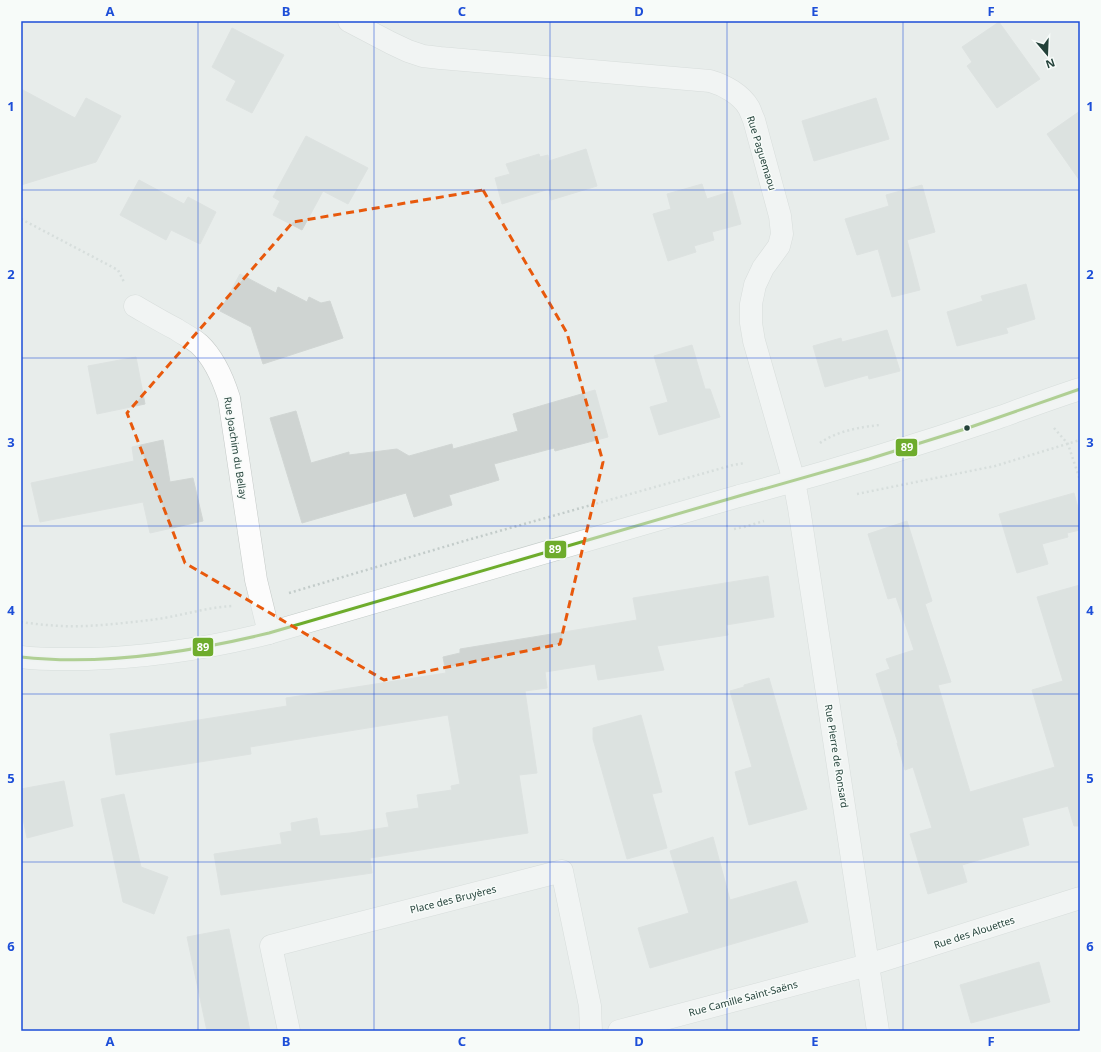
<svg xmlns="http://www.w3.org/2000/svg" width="1101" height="1052" viewBox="0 0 1101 1052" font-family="'Noto Sans',sans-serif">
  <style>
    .building { fill: #cfd4d2; stroke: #d1d6d4 }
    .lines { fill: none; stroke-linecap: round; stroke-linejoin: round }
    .street-casing { stroke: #c5cac8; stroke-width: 23 }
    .secondary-casing { stroke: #c3cbc8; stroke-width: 23 }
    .path { stroke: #c3ccca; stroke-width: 2.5; stroke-dasharray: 2 3; stroke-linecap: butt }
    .street { stroke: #fcfcfc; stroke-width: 22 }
    .secondary { stroke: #fcfcfc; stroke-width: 22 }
    .bus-1-casing { stroke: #f7fbf9; stroke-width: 6 }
    .bus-1 { stroke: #6eac2c; stroke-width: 3 }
    .marked { fill: none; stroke: #e8590c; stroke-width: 3; stroke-dasharray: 8 5; stroke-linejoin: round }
    .grid { fill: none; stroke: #1d4ed8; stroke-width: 1; stroke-opacity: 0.55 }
    .bus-dot { fill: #24423a; stroke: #f7fbf9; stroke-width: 1.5 }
    .labels { text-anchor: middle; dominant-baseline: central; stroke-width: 3; stroke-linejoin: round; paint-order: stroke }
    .street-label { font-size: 10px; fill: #24423a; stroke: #f7fbf9 }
    .line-badge { stroke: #f7fbf9; stroke-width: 1.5 }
    .badge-label { font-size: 11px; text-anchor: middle; font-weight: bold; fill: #fff }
    .neatline { fill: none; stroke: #1d4ed8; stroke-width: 1.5 }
    .grid-label { font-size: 13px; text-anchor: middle; font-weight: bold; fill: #1d4ed8 }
  </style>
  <rect width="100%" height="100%" fill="#e8edeb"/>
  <g class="building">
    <path d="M999 22 1040 79 997 108 967 66 972 62 962 47Z"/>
    <path d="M232 28 284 55 252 113 226 100 236 81 212 67Z"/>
    <path d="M21 89 75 118 86 98 121 116 96 162 21 185Z"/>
    <path d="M876 98 889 139 814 161 802 121Z"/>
    <path d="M1080 111V181L1047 134Z"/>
    <path d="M306 136 368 168 348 204 323 191 302 230 273 215 280 201 273 197Z"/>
    <path d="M586 149 597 186 551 200 549 189 502 204 495 178 510 174 506 164 539 154 540 157 548 155 549 161Z"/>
    <path d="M139 180 184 204 188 197 216 212 200 244 171 230 166 240 120 215Z"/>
    <path d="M702 184 707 199 732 191 741 224 712 232 714 240 694 246 696 252 668 261 653 214 671 209 667 194Z"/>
    <path d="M922 185 935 232 907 240 920 290 892 297 878 249 857 255 845 219 889 206 886 195Z"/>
    <path d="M240 274 276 293 278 287 307 302 309 297 321 303 330 301 343 338 263 364 251 327 220 311Z"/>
    <path d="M1026 284 1035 319 1006 328 1008 333 957 346 947 312 983 301 981 296Z"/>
    <path d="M887 330 900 371 869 379 868 375 825 387 813 346 841 338 842 342Z"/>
    <path d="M692 345 705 389H710L720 417 659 435 650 407 668 402 654 356Z"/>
    <path d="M136 357 145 404 97 414 88 366Z"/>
    <path d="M595 390 608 437 555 451 554 448 494 464 499 480 449 495 452 505 414 517 406 493 302 523 270 418 296 411 311 463 349 452V455L397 449 409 456 452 444 453 449 518 431 513 414Z"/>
    <path d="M163 440 170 482 193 478 203 521 150 533 143 502 40 522 31 483 134 461 132 447Z"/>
    <path d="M1074 493 1080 515V530L1067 533 1068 537 1042 544 1048 564 1017 573 999 514Z"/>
    <path d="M907 521 932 601 925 604 951 682 938 685 970 792 1055 767 1032 690 1063 681 1037 597 1080 585V826H1074L1068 806 1022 818 1029 845 962 865 967 882 928 894 910 834 932 828 913 767 905 770 897 743H898L876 674 890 669 886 659 914 650 896 597 888 599 868 534Z"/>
    <path d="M768 576 774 617 726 625 728 635 657 646 664 670 598 680 595 664 545 672 547 688 525 691 537 773 519 775 528 833 370 858 372 873 221 895 214 854 282 844 280 833 292 831 291 823 317 818 320 836 350 833 389 827 386 813 419 808 417 795 452 790 451 786 460 784 448 715 250 747 251 754 116 775 110 734 287 706 286 698 446 673 443 657 460 653V649L637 620 633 598Z"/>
    <path d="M769 678 807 809 749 825 735 772 752 767 730 691 744 687V685Z"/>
    <path d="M641 715 662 792 652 794 667 848 627 859 593 739V728Z"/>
    <path d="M64 781 73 826 27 838 21 809V789Z"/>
    <path d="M124 794 141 867 168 877 154 914 123 902 101 799Z"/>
    <path d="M713 837 730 900 796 881 808 922 650 968 638 928 689 913 670 851Z"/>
    <path d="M229 929 250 1031H207L187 937Z"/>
    <path d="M1039 962 1050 1002 971 1023 960 985Z"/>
  </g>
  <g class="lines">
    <defs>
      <g id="street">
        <path d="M349 21 391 43 408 51 423 56 440 58 710 81C724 85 741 94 749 108 751 112 752 116 754 120L780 216 782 234 779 246 763 268 755 285 751 304V323L754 341 794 481 799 508 878 1031"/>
        <path d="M135 306C149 314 162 322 176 329 183 334 192 338 199 344 214 358 223 379 229 398L256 580 269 633"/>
        <path d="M289 1031 271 946 562 871 590 1006 591 1031"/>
        <path d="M619 1031 868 965 1080 898"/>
      </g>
      <path id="secondary" d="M21 657C43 660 66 659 88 659 149 657 210 648 269 633L739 496C826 473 912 447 997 418 1025 408 1052 398 1080 389"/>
    </defs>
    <use href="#street" class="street-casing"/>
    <use href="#secondary" class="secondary-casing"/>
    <g class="path">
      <path d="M21 219 118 270 124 282"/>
      <path d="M1054 428 1068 444 1080 480"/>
      <path d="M820 443C837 431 860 427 880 425"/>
      <path d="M857 494 995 466 1080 440"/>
      <path d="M734 529 744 527 764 521"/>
      <path d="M289 593 464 541 733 465 745 463"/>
      <path d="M21 622C42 625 64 627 85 626 109 625 134 622 158 619 184 615 208 607 233 606"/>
    </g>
    <use href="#street" class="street"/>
    <use href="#secondary" class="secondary"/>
    <defs>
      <path id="bus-1" d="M21 657C101 666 191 652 269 633L739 496 869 459 965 429 1080 389"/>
    </defs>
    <use href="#bus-1" class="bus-1-casing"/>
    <use href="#bus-1" class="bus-1"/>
  </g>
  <path d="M0 0H1101V1052H0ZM483 190 567 333 603 462 560 644 384 680 185 563 127 413 293 222Z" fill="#e8edeb" fill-opacity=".55" fill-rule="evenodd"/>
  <path class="marked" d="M483 190 567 333 603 462 560 644 384 680 185 563 127 413 293 222Z"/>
  <path class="grid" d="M198 21V1031M374 21V1031M550 21V1031M727 21V1031M903 21V1031M21 190H1080M21 358H1080M21 526H1080M21 694H1080M21 862H1080"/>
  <circle class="bus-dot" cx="967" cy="428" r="3.5"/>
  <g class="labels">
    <g class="street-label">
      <text transform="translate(762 153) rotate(73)">Rue Paguemaou</text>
      <text transform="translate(236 448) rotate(81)">Rue Joachim du Bellay</text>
      <text transform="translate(837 756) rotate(81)">Rue Pierre de Ronsard</text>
      <text transform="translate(453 899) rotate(-14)">Place des Bruyères</text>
      <text transform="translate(974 932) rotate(-18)">Rue des Alouettes</text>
      <text transform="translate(743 998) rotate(-15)">Rue Camille Saint-Saëns</text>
    </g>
  </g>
  <g class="line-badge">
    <rect x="895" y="438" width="23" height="19" rx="4" fill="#6eac2c"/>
    <rect x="544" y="540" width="23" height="19" rx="4" fill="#6eac2c"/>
    <rect x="192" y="637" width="22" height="20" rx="4" fill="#6eac2c"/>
  </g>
  <g class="badge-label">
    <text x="907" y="451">89</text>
    <text x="555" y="553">89</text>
    <text x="203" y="651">89</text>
  </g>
  <rect width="1101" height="1052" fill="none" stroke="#f7fbf9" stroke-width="44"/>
  <g transform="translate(1047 54) rotate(161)" stroke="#f7fbf9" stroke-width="3" paint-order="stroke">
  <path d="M0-3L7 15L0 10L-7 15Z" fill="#24423a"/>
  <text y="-6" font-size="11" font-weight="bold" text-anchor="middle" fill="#24423a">N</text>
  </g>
  <rect x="22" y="22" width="1057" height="1008" class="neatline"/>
  <g class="grid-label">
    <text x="110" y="16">A</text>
    <text x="286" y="16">B</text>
    <text x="462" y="16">C</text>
    <text x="639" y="16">D</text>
    <text x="815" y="16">E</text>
    <text x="991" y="16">F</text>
    <text x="11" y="111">1</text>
    <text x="1090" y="111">1</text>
    <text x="11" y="279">2</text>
    <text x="1090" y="279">2</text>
    <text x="11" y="447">3</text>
    <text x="1090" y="447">3</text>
    <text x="11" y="615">4</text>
    <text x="1090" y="615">4</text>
    <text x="11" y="783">5</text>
    <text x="1090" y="783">5</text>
    <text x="11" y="951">6</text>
    <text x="1090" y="951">6</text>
    <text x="110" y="1046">A</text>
    <text x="286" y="1046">B</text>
    <text x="462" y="1046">C</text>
    <text x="639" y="1046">D</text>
    <text x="815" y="1046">E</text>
    <text x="991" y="1046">F</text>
  </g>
</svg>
